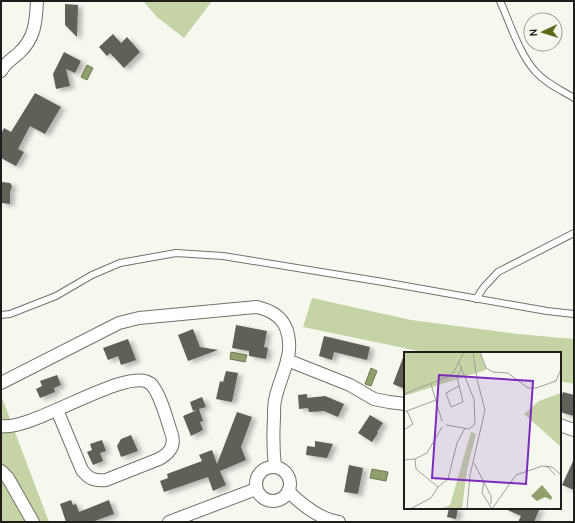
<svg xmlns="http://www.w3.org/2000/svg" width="575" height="523" viewBox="0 0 575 523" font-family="Karla,sans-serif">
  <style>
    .green { fill: #c6d3a5 }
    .water { fill: #919f6b; stroke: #6e7853 }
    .building { fill: #5e6058; filter: url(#shadow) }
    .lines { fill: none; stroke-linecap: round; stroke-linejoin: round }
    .service-casing { stroke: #70736b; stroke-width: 8 }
    .minor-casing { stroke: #70736b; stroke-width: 14 }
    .service { stroke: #fff; stroke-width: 6 }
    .minor { stroke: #fff; stroke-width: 12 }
    .inset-road { fill: none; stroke: #9fa19a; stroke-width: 1 }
    .view { fill: #7b2cbf; fill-opacity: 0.15; stroke: #7b2cbf; stroke-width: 2 }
    .inset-edge { fill: none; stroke: #1d1e1a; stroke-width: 2 }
  </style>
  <defs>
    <filter id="shadow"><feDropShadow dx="4.5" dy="2.5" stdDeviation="2" flood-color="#0004"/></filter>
  </defs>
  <rect width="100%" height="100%" fill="#f5f8ef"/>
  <g class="green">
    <path d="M143 1H212L184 38 157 17Z"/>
    <path d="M312 298 411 320 518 334 574 339V384L560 381V353H428L303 327Z"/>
    <path d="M1 395 49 522H1Z"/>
  </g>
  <g class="water">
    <path d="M87 65 93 68 87 80 81 77Z"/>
    <path d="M231 352 247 355 245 362 230 359Z"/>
    <path d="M371 368 377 371 371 386 365 384Z"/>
    <path d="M372 469 388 472 386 481 370 478Z"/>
  </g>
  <g class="building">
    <path d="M65 4 78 5 77 37 65 25Z"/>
    <path d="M113 34 121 43 127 37 140 52 124 68 110 53 107 56 99 47Z"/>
    <path d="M64 52 81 61 75 73 66 69 70 86 56 89 53 74Z"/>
    <path d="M35 93 61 107 45 134 30 126 18 149 24 152 16 166 1 158V134L4 128 11 132Z"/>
    <path d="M2 182 10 183 12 186 10 192V204L1 203V186Z"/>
    <path d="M236 325 267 331 264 347 268 348 266 359 249 356V351L232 348Z"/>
    <path d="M193 329 200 347 218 350 188 361 178 335Z"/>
    <path d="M324 336 370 347 367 360 334 352 332 360 319 356Z"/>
    <path d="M128 339 136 360 121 365 118 356 108 360 103 348Z"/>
    <path d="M404 355H405V389L393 384Z"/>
    <path d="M226 371 238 373 232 402 216 399 220 381 223 382Z"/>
    <path d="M57 375 61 385 54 388 55 392 40 398 36 389 42 386 40 381Z"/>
    <path d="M563 392 574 395V416L560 412V401Z"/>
    <path d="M307 394V398L325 396 344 404 338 417 324 411 309 412 308 408 299 409 298 395Z"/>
    <path d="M202 397 206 407 199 409 203 421 200 422 203 430 191 436 183 416 197 410 193 411 190 402Z"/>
    <path d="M237 412 252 417 241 447 246 460 220 471 226 485 213 491 208 477 164 492 160 481 168 478 167 474 202 461 199 455 212 450 217 464Z"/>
    <path d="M370 415 383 423 377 432 378 433 372 442 358 433Z"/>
    <path d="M131 435 138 451 121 457 117 446 121 439Z"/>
    <path d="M102 440 106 451 100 453 103 461 93 465 87 452 92 450 90 444Z"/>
    <path d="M315 441 333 444 327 458 306 455 307 446 315 447Z"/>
    <path d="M574 459V490L562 485Z"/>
    <path d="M349 465 363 468 358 494 344 492Z"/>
    <path d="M71 500 73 505 76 504 79 512 109 500 114 514 92 522H66L60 504Z"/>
    <path d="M449 508H458L456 519 447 517Z"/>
    <path d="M503 508H540L534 522H518L521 516Z"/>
  </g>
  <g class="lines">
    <defs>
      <g id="service">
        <path d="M500 1C510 23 519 53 535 71 545 83 561 90 574 98"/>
        <path d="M476 299 484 287 498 272 574 233"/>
        <path d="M1 315 10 314 56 296 92 275 120 263 176 253 223 256 383 282 547 311 574 314"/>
      </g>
      <g id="minor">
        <path d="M1 71C5 63 12 59 19 53 35 38 36 22 37 1"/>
        <path d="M287 360 350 385 374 399 389 402 405 404"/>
        <path d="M1 383 119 323 139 318 257 307C270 310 281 316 286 328 296 354 280 375 275 400 274 405 274 412 274 418 273 435 273 450 275 467"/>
        <path d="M560 425 574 430"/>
        <path d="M1 426C34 431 129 364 151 384 160 393 167 420 171 432 176 445 170 453 159 459L106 480C94 481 89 479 82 470L57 410"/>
        <circle cx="273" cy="484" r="17"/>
        <path d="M1 471 8 478 33 522"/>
        <path d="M288 491C302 505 319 519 339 522"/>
        <path d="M169 522 256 489"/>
      </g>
    </defs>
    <use href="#service" class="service-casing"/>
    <use href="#minor" class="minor-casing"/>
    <use href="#service" class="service"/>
    <use href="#minor" class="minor"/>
  </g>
  <g transform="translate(404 352)">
    <rect width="157" height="157" fill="#f5f8ef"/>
    <path d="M0 0H76L82 18 0 44ZM157 41V95L120 62 135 49ZM67 80 72 82 63 118 58 157H36L46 153Z" fill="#c6d3a5"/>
    <path d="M138 133 148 145 147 148 141 145 133 149 127 144Z" fill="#919f6b"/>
    <path class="inset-road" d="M76 0 82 16 89 20 104 21 124 36H132L152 29 157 17M27 32 38 69M55 34 42 41 47 55 59 50 53 25 58 15M0 42 43 25 49 21 60 0M0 60 32 48M42 73 65 77 71 72 70 47 55 11M0 78 9 72 3 59M11 107 12 117 34 135M0 108 11 107 23 101 38 75M70 111 87 144V152M141 114 148 115 157 123M80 129 78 141 88 157 112 123 138 114 144 115 151 123M6 157 27 146 34 135 44 127 53 91 61 76M63 157 66 123 81 58 73 27 69 0"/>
    <path class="view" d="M35 23 129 29 122 132 28 126Z"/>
    <rect width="157" height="157" class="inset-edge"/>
  </g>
  <rect width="575" height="523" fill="none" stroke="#1d1e1a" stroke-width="4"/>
  <g transform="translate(543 32) rotate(266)"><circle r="19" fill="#f5f8ef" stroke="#9fa19a"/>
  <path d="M0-3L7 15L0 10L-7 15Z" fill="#5a6b17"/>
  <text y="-6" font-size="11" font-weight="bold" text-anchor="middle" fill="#1d1e1a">N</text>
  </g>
</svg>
